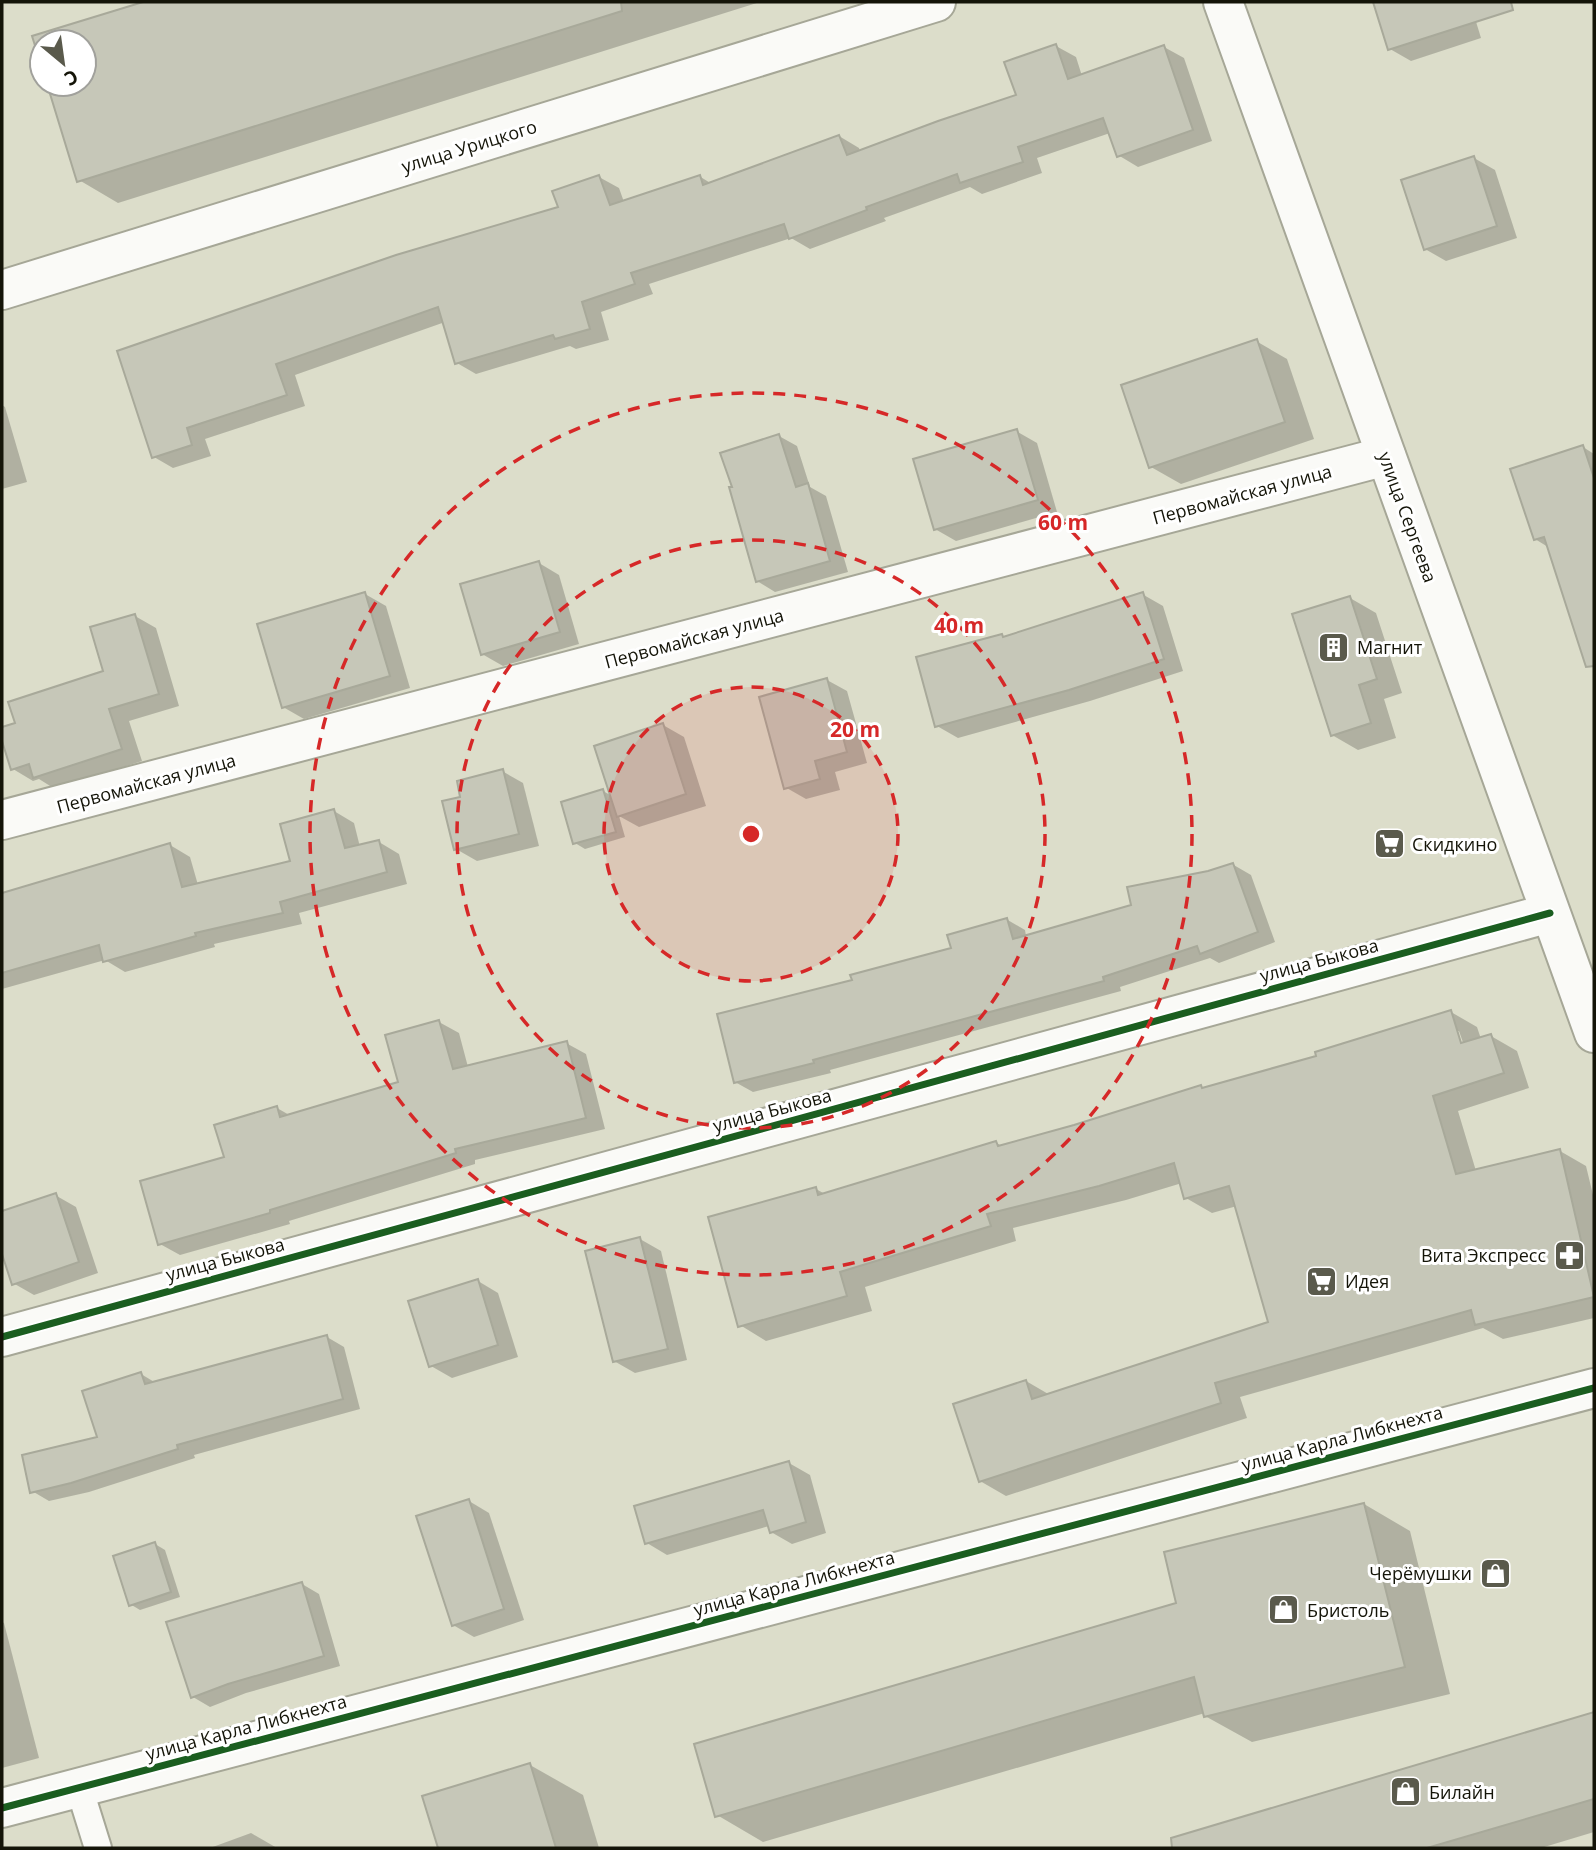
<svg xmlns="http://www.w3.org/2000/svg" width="1596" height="1850" viewBox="0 0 1596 1850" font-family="'Open Sans',sans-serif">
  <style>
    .shadow { fill: #0003; fill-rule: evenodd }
    .building { fill: #c6c7b8; stroke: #a8a99a; stroke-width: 2 }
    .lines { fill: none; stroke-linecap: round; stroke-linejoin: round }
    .service-casing { stroke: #a6a797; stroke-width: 30 }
    .minor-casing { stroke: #a6a797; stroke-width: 42 }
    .secondary-casing { stroke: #a6a797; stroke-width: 42 }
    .service { stroke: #fafaf7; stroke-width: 26 }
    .minor { stroke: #fafaf7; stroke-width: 38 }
    .secondary { stroke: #fafaf7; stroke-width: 38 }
    .cycleway-casing { stroke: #fff; stroke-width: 11 }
    .cycleway { stroke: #1b5e20; stroke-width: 7 }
    .ring { fill: none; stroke: #d62828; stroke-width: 3.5; stroke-dasharray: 12 9 }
    .labels { text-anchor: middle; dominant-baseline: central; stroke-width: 6; stroke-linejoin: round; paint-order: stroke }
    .street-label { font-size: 18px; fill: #141408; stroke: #fff }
    .poi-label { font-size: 18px; fill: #141408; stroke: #fff; text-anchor: start }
    .centre { fill: #d62828; stroke: #fff; stroke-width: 3.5 }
    .ring-label { font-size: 21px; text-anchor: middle; font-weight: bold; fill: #d62828; stroke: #fff; stroke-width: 6; stroke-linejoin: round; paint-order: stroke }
  </style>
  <rect width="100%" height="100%" fill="#dcddca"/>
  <g class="shadow">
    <path d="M148 2H760L118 203 79 180 49 84H84V42H42V62L34 38Z"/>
    <path d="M1374 2H1470L1481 38 1411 61 1390 49Z"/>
    <path d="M1056 46 1076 57 1082 76 1164 47 1184 58 1212 141 1138 167 1118 155 1110 133 1037 158 1042 173 982 194 970 187 884 218 886 221 810 249 791 238 649 284 653 294 601 312 609 340 576 349 570 346 476 374 457 363 445 322 295 375 305 406 205 439 211 456 173 468 154 457 119 353 560 208 599 177 619 188 624 202 699 176 712 184 839 136 859 148 860 152 1018 96Z"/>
    <path d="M1474 158 1495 170 1517 238 1446 261 1425 249Z"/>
    <path d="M1256 341 1287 359 1314 439 1181 484 1151 467Z"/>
    <path d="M2 405 5 407 27 482 2 489Z"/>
    <path d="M1016 431 1037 443 1057 512 956 541 935 529Z"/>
    <path d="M779 436 797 446 810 487 826 496 848 572 775 592 757 581Z"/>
    <path d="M1583 447 1594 454V649L1579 640 1548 547 1535 539Z"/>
    <path d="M539 563 559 575 579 644 503 666 482 654Z"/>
    <path d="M365 594 386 606 410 688 304 719 283 707Z"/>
    <path d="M1142 594 1163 606 1183 671 1090 701 958 738 937 726 1001 636 1006 638Z"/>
    <path d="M1350 598 1376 613 1402 693 1384 699 1396 738 1358 750 1332 735Z"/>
    <path d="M135 616 156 628 179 706 129 721 142 761 55 789 39 779 33 781 13 769 2 736V729L17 724 105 672Z"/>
    <path d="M827 680 847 691 867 763 835 772 840 790 806 799 785 787Z"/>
    <path d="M663 725 684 737 706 806 639 827 619 816 625 837 585 849 575 843 603 791 612 796Z"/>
    <path d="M502 771 523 783 539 846 477 861 456 849 462 798Z"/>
    <path d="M334 811 354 823 360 847 379 842 399 854 407 884 299 913 302 924 214 944 215 947 125 972 105 960 2 989V895L170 845 190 857 198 885 293 863Z"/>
    <path d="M1232 864 1251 875 1275 942 1219 963 1210 958 1120 987 1121 991 830 1070 831 1073 753 1092 735 1082 854 982 953 949 1006 919 1025 930 1026 936 1133 906Z"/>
    <path d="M1451 1012 1477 1027 1481 1039 1491 1036 1517 1051 1529 1088 1458 1111 1476 1171 1560 1151 1586 1166 1594 1199V1318L1503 1339 1483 1328 1240 1397 1247 1418 1006 1496 980 1481 1026 1381 1050 1395 1270 1323 1237 1206 1212 1213 1186 1198 1182 1183 1126 1200 1013 1228 1016 1241 865 1287 872 1311 766 1341 740 1325 816 1189 825 1194 996 1143 1002 1146 1319 1057ZM1456 1031H1459L1466 1051 1462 1052Z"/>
    <path d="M439 1022 459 1033 468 1067 566 1043 586 1054 605 1129 475 1160V1164L289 1221 290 1224 180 1255 160 1244 226 1159 277 1108 291 1116 401 1084Z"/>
    <path d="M55 1195 76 1207 98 1273 34 1295 13 1283 2 1249V1213Z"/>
    <path d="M640 1239 661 1251 687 1360 635 1373 614 1361Z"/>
    <path d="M478 1281 498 1293 518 1357 452 1378 431 1366Z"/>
    <path d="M327 1337 344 1347 360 1409 194 1455 195 1458 89 1492 49 1501 32 1491 99 1439 141 1374 156 1383Z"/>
    <path d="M789 1463 810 1475 826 1533 792 1544 771 1532 769 1526 667 1555 647 1543Z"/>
    <path d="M469 1501 489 1513 524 1620 474 1637 453 1625Z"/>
    <path d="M1364 1504 1410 1531 1450 1694 1252 1742 1205 1716V1713L763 1842 717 1815 1178 1604Z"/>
    <path d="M155 1544 165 1550 180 1597 140 1610 130 1604Z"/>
    <path d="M302 1584 319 1594 340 1666 246 1693 210 1707 193 1697Z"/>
    <path d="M2 1622 4 1623 39 1758 2 1768Z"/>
    <path d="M1594 1714V1832L1541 1848H1248L1239 1819Z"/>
    <path d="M530 1765 583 1795 599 1848H440L425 1797Z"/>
    <path d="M251 1833 277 1848H210Z"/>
  </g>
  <g class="building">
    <path d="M143 2H621L622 11 77 182 47 84H84V42H42V68L32 36Z"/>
    <path d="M1373 2H1511L1513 10 1388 50Z"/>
    <path d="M1056 44 1068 79 1164 45 1193 130 1117 157 1103 118 1018 147 1023 162 960 183 957 174 866 207 867 210 789 239 784 224 631 273 635 284 582 302 590 329 555 339 553 335 455 364 438 307 276 364 287 395 187 428 192 445 152 458 117 351 396 255 558 207 552 191 599 175 610 205 700 175 703 185 839 135 847 155 938 121 1016 95 1004 62Z"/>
    <path d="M1474 156 1497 226 1424 250 1401 180Z"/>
    <path d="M1257 339 1285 422 1149 468 1121 385Z"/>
    <path d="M1017 429 1038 500 934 530 913 459Z"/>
    <path d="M779 434 796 487 808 483 830 561 756 582 729 487H732L720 453Z"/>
    <path d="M1583 445 1594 478V666L1586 667 1544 537 1534 540 1510 469Z"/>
    <path d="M539 561 560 632 481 655 460 584Z"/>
    <path d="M365 592 390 676 282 708 257 624Z"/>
    <path d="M1143 592 1164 659 1069 690 935 727 916 657 1002 634 1003 637Z"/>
    <path d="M1350 596 1377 679 1359 685 1371 723 1331 736 1292 614Z"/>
    <path d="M135 614 159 694 109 709 122 749 33 778 29 764 11 770 2 741V727L15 723 8 702 103 671 90 627Z"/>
    <path d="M827 678 847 752 815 761 820 779 784 789 759 697Z"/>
    <path d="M663 723 686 794 617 817 594 746Z"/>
    <path d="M503 769 519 834 454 850 442 801 460 797 457 781Z"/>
    <path d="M603 789 616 832 573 844 561 802Z"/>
    <path d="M334 809 345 848 379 840 387 872 280 902 283 913 195 933 196 936 103 962 99 945 2 973V893L170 843 182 887 290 861 280 824Z"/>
    <path d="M1233 863 1258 932 1200 954 1197 946 1103 977 1104 981 813 1060 814 1063 734 1083 717 1014 852 980 850 975 951 948 947 935 1007 918 1013 939 1131 905 1127 887 1208 871Z"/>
    <path d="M1451 1010 1461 1043 1491 1034 1504 1073 1433 1096 1456 1174 1560 1149 1594 1297 1475 1325 1471 1310 1215 1383 1221 1403 979 1482 953 1404 1026 1380 1032 1399 1268 1322 1229 1186 1184 1199 1174 1163 1099 1186 987 1214 991 1226 840 1272 847 1296 738 1327 708 1217 816 1187 818 1195 996 1141 998 1146 1074 1125 1201 1085 1202 1088 1316 1056 1315 1052Z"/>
    <path d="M439 1020 453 1069 567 1041 586 1118 455 1149 456 1153 270 1210V1213L158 1245 140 1181 224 1157 214 1125 277 1106 280 1117 398 1082 385 1035Z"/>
    <path d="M56 1193 79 1262 12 1285 2 1254V1211Z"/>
    <path d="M640 1237 668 1349 613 1362 585 1251Z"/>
    <path d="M478 1279 498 1345 429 1367 408 1301Z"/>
    <path d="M327 1335 343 1399 177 1445 178 1449 71 1483 30 1493 22 1455 97 1437 82 1391 141 1372 145 1384Z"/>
    <path d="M789 1461 806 1522 770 1533 763 1510 645 1544 634 1506Z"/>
    <path d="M469 1499 504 1609 452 1626 416 1516Z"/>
    <path d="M1364 1503 1405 1667 1204 1717 1194 1677 715 1817 694 1744 1176 1603 1164 1552Z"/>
    <path d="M155 1542 171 1592 129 1606 113 1556Z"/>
    <path d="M302 1582 324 1656 228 1684 191 1698 166 1622Z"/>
    <path d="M1594 1712V1799L1427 1848H1172L1171 1838Z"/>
    <path d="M530 1763 556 1848H438L422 1796Z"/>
  </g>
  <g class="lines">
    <defs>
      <path id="service" d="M79 1787 98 1848"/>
      <g id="minor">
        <path d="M2 290 936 2"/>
        <path d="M2 820 1386 456"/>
        <path d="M2 1337 1550 913"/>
        <path d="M2 1808 1594 1388"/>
      </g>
      <path id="secondary" d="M1223 2 1594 1033"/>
    </defs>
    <use href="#service" class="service-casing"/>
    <use href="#minor" class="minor-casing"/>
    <use href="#secondary" class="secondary-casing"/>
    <use href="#service" class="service"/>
    <use href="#minor" class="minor"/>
    <use href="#secondary" class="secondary"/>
    <defs>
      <g id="cycleway">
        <path d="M2 1337 1550 913"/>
        <path d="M2 1808 1594 1388"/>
      </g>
    </defs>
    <use href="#cycleway" class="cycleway-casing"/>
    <use href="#cycleway" class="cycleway"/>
  </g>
  <circle cx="751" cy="834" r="147" fill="#d62828" fill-opacity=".12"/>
  <g class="ring">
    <circle cx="751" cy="834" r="147"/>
    <circle cx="751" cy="834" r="294"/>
    <circle cx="751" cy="834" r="441"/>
  </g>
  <defs>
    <symbol id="building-square" viewBox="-11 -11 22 22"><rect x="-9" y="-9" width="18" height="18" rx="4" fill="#5a5a4c" stroke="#fff"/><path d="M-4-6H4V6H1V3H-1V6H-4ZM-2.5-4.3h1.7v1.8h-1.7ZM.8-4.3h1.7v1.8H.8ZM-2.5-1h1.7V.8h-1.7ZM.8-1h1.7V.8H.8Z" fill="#fff"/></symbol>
    <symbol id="supermarket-square" viewBox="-11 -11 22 22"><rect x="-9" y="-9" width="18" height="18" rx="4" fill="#5a5a4c" stroke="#fff"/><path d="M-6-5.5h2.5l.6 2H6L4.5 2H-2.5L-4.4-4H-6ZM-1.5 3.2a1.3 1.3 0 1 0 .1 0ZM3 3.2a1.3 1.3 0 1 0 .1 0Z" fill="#fff"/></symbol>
    <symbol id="pharmacy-square" viewBox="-11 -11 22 22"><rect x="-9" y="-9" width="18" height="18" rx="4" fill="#5a5a4c" stroke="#fff"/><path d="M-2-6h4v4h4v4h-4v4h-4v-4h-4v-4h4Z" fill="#fff"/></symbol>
    <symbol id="shop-square" viewBox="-11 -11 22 22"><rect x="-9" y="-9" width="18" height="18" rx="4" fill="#5a5a4c" stroke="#fff"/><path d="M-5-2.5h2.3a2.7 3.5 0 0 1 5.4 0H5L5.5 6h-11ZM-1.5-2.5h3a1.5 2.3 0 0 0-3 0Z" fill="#fff"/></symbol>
  </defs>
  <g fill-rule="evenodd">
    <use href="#building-square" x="1316" y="630" width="35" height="35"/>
    <use href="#supermarket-square" x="1372" y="826" width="35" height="35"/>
    <use href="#pharmacy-square" x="1552" y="1238" width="35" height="35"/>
    <use href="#supermarket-square" x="1304" y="1264" width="35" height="35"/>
    <use href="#shop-square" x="1478" y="1556" width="35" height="35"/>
    <use href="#shop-square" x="1266" y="1592" width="35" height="35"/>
    <use href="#shop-square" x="1388" y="1774" width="35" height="35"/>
  </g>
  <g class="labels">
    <g class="street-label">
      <text transform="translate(469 146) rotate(-17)">улица Урицкого</text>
      <text transform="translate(1242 494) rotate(-15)">Первомайская улица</text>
      <text transform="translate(1408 517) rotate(70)">улица Сергеева</text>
      <text transform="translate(694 638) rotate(-15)">Первомайская улица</text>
      <text transform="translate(146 783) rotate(-15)">Первомайская улица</text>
      <text transform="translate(1319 960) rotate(-15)">улица Быкова</text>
      <text transform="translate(772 1110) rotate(-15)">улица Быкова</text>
      <text transform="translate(225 1259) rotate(-15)">улица Быкова</text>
      <text transform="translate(1342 1438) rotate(-15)">улица Карла Либкнехта</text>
      <text transform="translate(794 1583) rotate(-15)">улица Карла Либкнехта</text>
      <text transform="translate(246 1727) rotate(-15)">улица Карла Либкнехта</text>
    </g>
    <g class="poi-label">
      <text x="1357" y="647">Магнит</text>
      <text x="1412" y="844">Скидкино</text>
      <text x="1546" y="1255" text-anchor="end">Вита Экспресс</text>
      <text x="1345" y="1281">Идея</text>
      <text x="1472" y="1573" text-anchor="end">Черёмушки</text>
      <text x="1307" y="1610">Бристоль</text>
      <text x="1429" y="1792">Билайн</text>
    </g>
  </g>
  <circle cx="751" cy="834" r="10" class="centre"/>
  <g class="ring-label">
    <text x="1063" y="530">60 m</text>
    <text x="959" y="633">40 m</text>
    <text x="855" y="737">20 m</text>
  </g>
  <rect width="1596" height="1850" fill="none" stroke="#141408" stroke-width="7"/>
  <g transform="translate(63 63) rotate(151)"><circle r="33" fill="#ffffff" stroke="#a1a19c" stroke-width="2"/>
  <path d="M0-5L12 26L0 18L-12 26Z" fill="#5a5a4c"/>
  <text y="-10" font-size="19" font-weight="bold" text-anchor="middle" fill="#141408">С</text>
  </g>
</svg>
